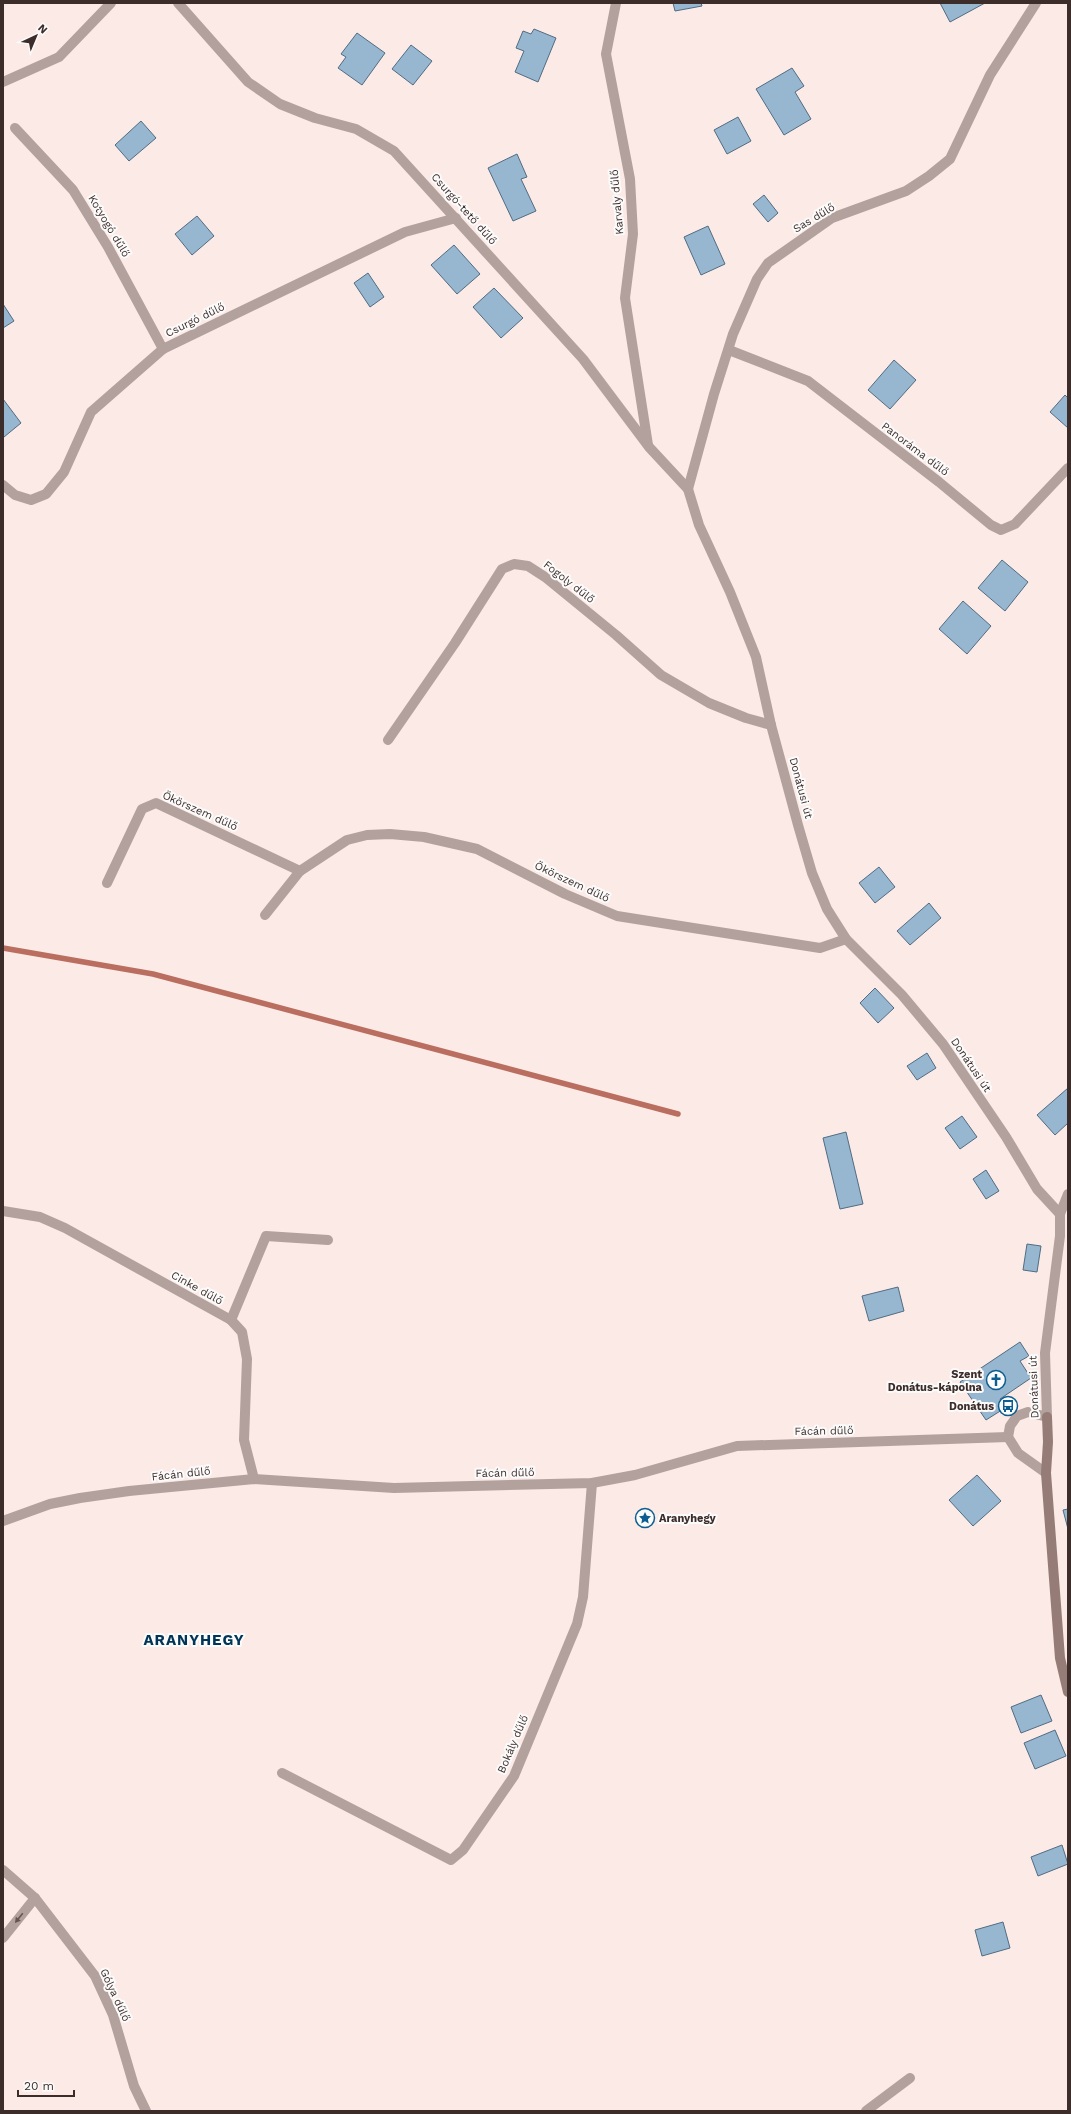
<svg xmlns="http://www.w3.org/2000/svg" width="1071" height="2114" viewBox="0 0 1071 2114" font-family="'Work Sans',sans-serif">
  <style>
    .lines { fill: none; stroke-linecap: round; stroke-linejoin: round }
    .stream { stroke: #ba6e60; stroke-width: 5.5 }
    .building { fill: #97b6cf; stroke: #506c83 }
    .street { stroke: #b3a19d; stroke-width: 10 }
    .secondary { stroke: #967c76; stroke-width: 10 }
    .oneway { fill: #665652 }
    .labels { text-anchor: middle; dominant-baseline: central; stroke-width: 4; stroke-linejoin: round; paint-order: stroke }
    .street-label { font-size: 11px; fill: #3d2d2a; stroke: #fbfbfb }
    .poi-label { font-size: 11px; font-weight: bold; fill: #3d2d2a; stroke: #fbfbfb; text-anchor: end }
    .district-label { font-size: 15px; font-weight: bold; letter-spacing: 1px; fill: #003557; stroke: #fbfbfb }
  </style>
  <rect width="100%" height="100%" fill="#fbeae6"/>
  <g class="lines">
    <path class="stream" d="M3 948 153 974 678 1114"/>
  </g>
  <g class="building">
    <path d="M673 3H701L702 6 675 11Z"/>
    <path d="M940 3H985L950 22Z"/>
    <path d="M534 29 556 38 538 82 515 72 524 51 516 48 523 31 531 34Z"/>
    <path d="M357 33 385 53 362 85 338 68 346 57 341 54Z"/>
    <path d="M411 45 432 61 413 85 392 69Z"/>
    <path d="M792 68 804 86 795 92 811 119 784 135 756 89Z"/>
    <path d="M738 117 751 141 727 154 714 130Z"/>
    <path d="M141 121 156 138 129 161 115 145Z"/>
    <path d="M517 154 527 177 521 179 536 211 513 221 488 168Z"/>
    <path d="M764 195 778 213 768 222 753 204Z"/>
    <path d="M197 216 214 236 192 255 175 234Z"/>
    <path d="M708 226 725 264 701 275 684 237Z"/>
    <path d="M454 245 480 274 457 294 431 265Z"/>
    <path d="M368 273 384 297 370 307 354 283Z"/>
    <path d="M494 288 523 318 501 338 473 307Z"/>
    <path d="M3 304 14 321 3 328Z"/>
    <path d="M894 360 916 380 890 409 868 390Z"/>
    <path d="M1065 395 1068 398V428L1050 412Z"/>
    <path d="M3 399 21 423 4 437 3 436Z"/>
    <path d="M1002 560 1028 582 1005 611 978 588Z"/>
    <path d="M963 601 991 626 967 654 939 629Z"/>
    <path d="M879 867 895 887 875 903 859 883Z"/>
    <path d="M929 903 941 918 910 945 897 931Z"/>
    <path d="M875 988 894 1008 878 1023 860 1003Z"/>
    <path d="M927 1053 936 1068 917 1080 907 1066Z"/>
    <path d="M1068 1088V1123L1055 1135 1037 1115Z"/>
    <path d="M962 1116 977 1137 960 1149 945 1128Z"/>
    <path d="M846 1132 863 1204 840 1209 823 1138Z"/>
    <path d="M986 1170 999 1191 986 1199 973 1179Z"/>
    <path d="M1027 1244 1041 1246 1037 1272 1023 1270Z"/>
    <path d="M898 1287 904 1311 869 1321 862 1296Z"/>
    <path d="M1020 1342 1029 1356 1020 1361 1031 1378 1000 1399 1005 1408 986 1420 960 1382Z"/>
    <path d="M977 1475 1001 1501 973 1526 949 1500Z"/>
    <path d="M1068 1509V1529L1063 1510Z"/>
    <path d="M1041 1695 1052 1721 1021 1733 1011 1707Z"/>
    <path d="M1055 1730 1066 1756 1035 1769 1024 1743Z"/>
    <path d="M1062 1845 1068 1864 1038 1876 1031 1857Z"/>
    <path d="M1003 1922 1010 1948 982 1956 975 1930Z"/>
  </g>
  <g class="lines">
    <g class="street">
      <path d="M178 3 248 82 280 104 315 118 356 129 394 151 583 359 649 447 688 489 699 525 730 592 756 657 771 725 798 825 812 873 827 909 846 939 902 995 943 1044 1006 1137 1037 1189 1060 1214V1236L1045 1353 1047 1417 1028 1412 1017 1416 1010 1426 1008 1437 1018 1453 1046 1473"/>
      <path d="M616 3 606 54 630 179 633 234 625 298 648 445"/>
      <path d="M3 82 59 57 111 3"/>
      <path d="M15 128 73 190 108 247 163 349"/>
      <path d="M729 350 808 381 939 482 991 525 1001 530 1015 524 1068 468"/>
      <path d="M3 485 15 495 31 500 46 494 64 472 91 412 163 349 405 232 456 218"/>
      <path d="M688 489 714 394 733 334 757 279 768 263 832 218 906 191 929 176 950 159 990 75 1036 3"/>
      <path d="M388 740 455 643 502 569 514 564 528 566 545 577 616 635 661 675 709 703 746 718 771 725"/>
      <path d="M107 883 142 809 156 803 300 871"/>
      <path d="M265 915 300 871 347 840 367 835 390 834 424 837 477 849 565 894 617 916 820 948 846 939"/>
      <path d="M3 1211 40 1217 65 1228 231 1320 242 1332 247 1359 244 1440 254 1479"/>
      <path d="M1060 1214 1068 1194"/>
      <path d="M231 1320 266 1236 328 1240"/>
      <path d="M3 1521 50 1504 80 1498 129 1491 254 1479 394 1488 592 1483 635 1475 737 1446 1008 1437"/>
      <path d="M282 1773 451 1860 463 1850 514 1776 577 1624 583 1597 592 1483"/>
      <path d="M3 1870 35 1898 95 1976 113 2015 134 2086 146 2111"/>
      <path d="M3 1938 35 1898"/>
      <path d="M866 2111 910 2078"/>
    </g>
    <path class="secondary" d="M1047 1417 1048 1442 1046 1473 1060 1658 1068 1692"/>
  </g>
  <defs><path id="oneway-solid" d="M-6-.8H1V-3.2L6.5 0L1 3.2V.8H-6Z"/></defs>
  <use class="oneway" href="#oneway-solid" transform="translate(19 1918) rotate(129)"/>
  <defs>
    <symbol id="church-ring" viewBox="-11 -11 22 22"><circle r="9.5" fill="#fbfbfb" stroke="#0c5e90" stroke-width="1.5"/><path d="M-1.2-6h2.4v3.5h3.3v2.4h-3.3V6h-2.4V-.1h-3.3v-2.4h3.3Z" fill="#0c5e90"/></symbol>
    <symbol id="bus-ring" viewBox="-11 -11 22 22"><circle r="9.5" fill="#fbfbfb" stroke="#0c5e90" stroke-width="1.5"/><path d="M-5-6H5V4H4V6H2V4H-2V6H-4V4H-5ZM-3.5-4V0h7V-4ZM-3.5 1.2v1.5H-2V1.2ZM2 1.2v1.5H3.5V1.2Z" fill="#0c5e90"/></symbol>
    <symbol id="sight-ring" viewBox="-11 -11 22 22"><circle r="9.5" fill="#fbfbfb" stroke="#0c5e90" stroke-width="1.5"/><path d="M0-6L1.8-2.2L6-1.7L2.9 1.2L3.7 5.4L0 3.3L-3.7 5.4L-2.9 1.2L-6-1.7L-1.8-2.2Z" fill="#0c5e90"/></symbol>
  </defs>
  <g fill-rule="evenodd">
    <use href="#church-ring" x="985" y="1369" width="22" height="22"/>
    <use href="#bus-ring" x="997" y="1395" width="22" height="22"/>
    <use href="#sight-ring" x="634" y="1507" width="22" height="22"/>
  </g>
  <g class="labels">
    <g class="street-label">
      <text transform="translate(617 202) rotate(-95)">Karvaly dűlő</text>
      <text transform="translate(464 209) rotate(48)">Csurgó-tető dűlő</text>
      <text transform="translate(814 218) rotate(-31)">Sas dűlő</text>
      <text transform="translate(109 226) rotate(59)">Kotyogó dűlő</text>
      <text transform="translate(195 320) rotate(-26)">Csurgó dűlő</text>
      <text transform="translate(915 449) rotate(37)">Panoráma dűlő</text>
      <text transform="translate(569 582) rotate(38)">Fogoly dűlő</text>
      <text transform="translate(801 788) rotate(75)">Donátusi út</text>
      <text transform="translate(200 811) rotate(24)">Ökörszem dűlő</text>
      <text transform="translate(572 882) rotate(25)">Ökörszem dűlő</text>
      <text transform="translate(971 1065) rotate(56)">Donátusi út</text>
      <text transform="translate(197 1288) rotate(29)">Cinke dűlő</text>
      <text transform="translate(1034 1387) rotate(-92)">Donátusi út</text>
      <text transform="translate(824 1431) rotate(-1)">Fácán dűlő</text>
      <text transform="translate(505 1473) rotate(-1)">Fácán dűlő</text>
      <text transform="translate(181 1474) rotate(-6)">Fácán dűlő</text>
      <text transform="translate(513 1744) rotate(-67)">Bokály dűlő</text>
      <text transform="translate(115 1995) rotate(65)">Gólya dűlő</text>
    </g>
    <g class="poi-label">
      <text x="982" y="1374">Szent<tspan x="982" dy="13">Donátus-kápolna</tspan></text>
      <text x="994" y="1406">Donátus</text>
      <text x="659" y="1518" text-anchor="start">Aranyhegy</text>
    </g>
    <g class="district-label">
      <text x="194" y="1640">ARANYHEGY</text>
    </g>
  </g>
  <rect width="1071" height="2114" fill="none" stroke="#3d2d2a" stroke-width="8"/>
  <g transform="translate(36 36) rotate(44)" stroke="#fbfbfb" stroke-width="3" paint-order="stroke">
  <path d="M0-3L7 15L0 10L-7 15Z" fill="#3d2d2a"/>
  <text y="-6" font-size="11" font-weight="bold" text-anchor="middle" fill="#3d2d2a">N</text>
  </g>
  <path d="M18 2090v6h56v-6" fill="none" stroke="#3d2d2a" stroke-width="2"/>
  <text x="24" y="2090" font-size="12" fill="#3d2d2a" stroke="#fbfbfb" stroke-width="3" paint-order="stroke">20 m</text>
</svg>
